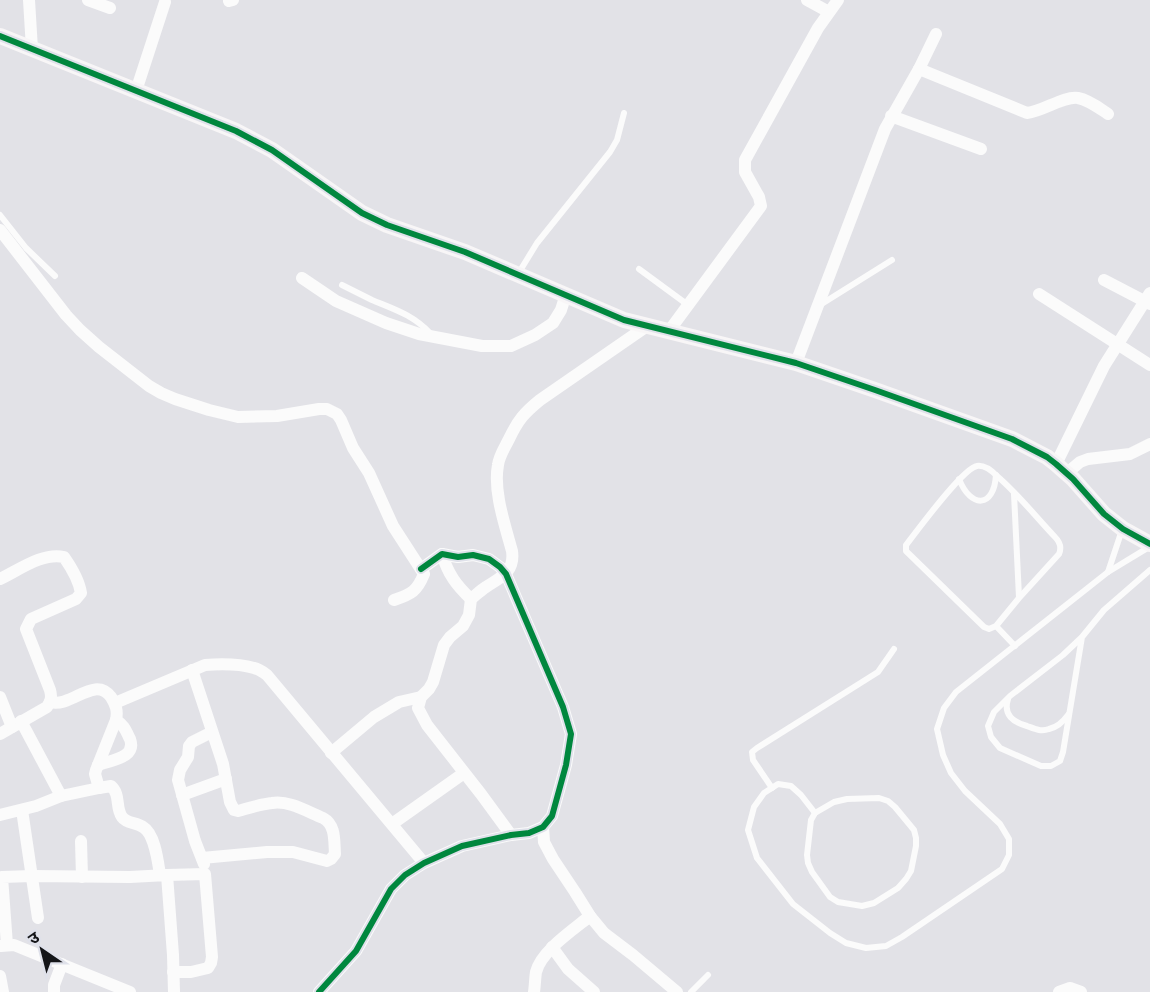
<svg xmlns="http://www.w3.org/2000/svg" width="1150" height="992" viewBox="0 0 1150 992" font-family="'Fira Sans Condensed','Noto Sans Devanagari',sans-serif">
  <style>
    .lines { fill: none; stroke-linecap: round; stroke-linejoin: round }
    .lane { stroke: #fbfbfb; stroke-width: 6 }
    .street { stroke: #fbfbfb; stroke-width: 12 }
    .secondary { stroke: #f8f6f7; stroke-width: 16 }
    .cycleway-casing { stroke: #dfe1ea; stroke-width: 10 }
    .cycleway { stroke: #00873e; stroke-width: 6 }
  </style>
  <rect width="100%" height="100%" fill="#e2e2e7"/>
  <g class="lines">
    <g class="lane">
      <path d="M0 215 26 248 55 276"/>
      <path d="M639 269 688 305"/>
      <path d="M518 274 537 243 610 152 617 140 624 113"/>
      <path d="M342 285C352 290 362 295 372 300 396 310 413 315 431 334"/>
      <path d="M820 305 892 260"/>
      <path d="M959 479C971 509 994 508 996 475"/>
      <path d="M1014 494 1019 597"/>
      <path d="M1108 572 1122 530"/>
      <path d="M996 626 989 629 984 627 906 551V545C917 531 963 468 977 466 984 465 992 471 997 476 1018 494 1036 517 1055 537 1060 542 1062 547 1059 554L1019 598 996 626 1015 646"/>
      <path d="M1082 637 1063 752 1060 761 1051 766H1041L1000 748 991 737 988 726 994 712 1010 696 1063 655 1082 637 1104 610 1150 570"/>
      <path d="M1008 699C1003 715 1013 722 1027 726 1035 729 1041 732 1049 729 1058 727 1063 722 1068 715"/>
      <path d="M772 788 753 760 752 752 757 748 878 672 894 649"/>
      <path d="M879 798 888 801 895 807 914 830 916 838V846L911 871 906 879 898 888 874 903 862 906 838 902 830 897 812 872 808 863 807 855 811 820 815 813 834 802 847 799Z"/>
      <path d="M815 813 801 795 791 786 778 784 764 793 754 807 748 830 757 858 793 904 830 933 846 943 866 948 886 946 902 937 1002 869 1009 855V839L1000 824 965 791 951 773 943 755 937 729 944 708 956 692 1108 572 1149 547"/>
      <path d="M691 992 708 975"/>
    </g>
    <g class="street">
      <path d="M29 0 32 49"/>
      <path d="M88 0 110 8"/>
      <path d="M807 0 829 12"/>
      <path d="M229 1 233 0"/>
      <path d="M919 69 1027 113C1044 111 1063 96 1078 98 1089 100 1099 108 1108 114"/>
      <path d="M136 91 165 2"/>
      <path d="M891 116 981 149"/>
      <path d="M0 230 66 315 80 330 99 347 149 386 161 393 175 399 209 410 238 417 277 416 319 409H327L337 414 341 420 353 448 369 473 393 526 424 574C417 591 412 594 394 600"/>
      <path d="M302 278 336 301 386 323 419 334 482 346H511L535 335 553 323 561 310 566 294"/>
      <path d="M1104 280 1150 304"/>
      <path d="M1039 294 1150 365"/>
      <path d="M669 331 761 206 759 197 745 172V160L818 28 838 0"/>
      <path d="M796 363 885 129 919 69 936 34"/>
      <path d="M1056 464 1104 366 1150 293"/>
      <path d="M1067 473 1080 462 1088 459 1130 454 1150 444"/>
      <path d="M442 554C448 574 456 585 471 599"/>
      <path d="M0 579C19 570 43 552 64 557 71 567 79 580 81 593L76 599 31 619 26 629 50 690C52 697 51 701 47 707L0 734"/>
      <path d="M192 670 223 764 230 802 234 810 238 811C249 808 261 804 272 803 289 800 308 812 323 818 336 825 334 841 335 854L331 859 327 861 293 852H267L202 858"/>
      <path d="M0 697 12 727"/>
      <path d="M50 702C72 708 94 675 111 697 116 705 118 711 116 720L96 770 95 774 99 788"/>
      <path d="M115 703 205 665C219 664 240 664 254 668 259 669 263 672 267 675L424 863"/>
      <path d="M21 721 61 796"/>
      <path d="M331 753 374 717 399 702 421 697"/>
      <path d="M98 765C111 760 137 758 130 739 126 731 124 725 116 720"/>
      <path d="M182 795 226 779"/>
      <path d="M22 810 38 918"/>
      <path d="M0 815 36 806 61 796 99 788 111 786C121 795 115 807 122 817 127 824 136 822 143 827 155 834 158 862 160 875"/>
      <path d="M392 824 464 773"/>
      <path d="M543 827 544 842 553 859 575 892 590 916 604 933 633 955 677 992"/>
      <path d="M511 835 481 794 427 725 418 708 421 697 429 689 433 682 444 645 450 637 463 626 469 615 471 599C476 595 481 590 486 587 501 577 515 572 512 551 505 525 493 491 498 465 499 456 505 447 509 439 518 420 524 413 540 400L647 326"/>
      <path d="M81 841 82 877"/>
      <path d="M204 864 195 841 178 780 180 770 188 757 189 746 192 742 212 732"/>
      <path d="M167 875 205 874 212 957 211 963 208 968 191 972H173"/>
      <path d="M7 945 2 877 32 876 130 877 167 875 173 955 174 992"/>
      <path d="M1 946 14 945 130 992"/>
      <path d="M552 947 568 969 594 992"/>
      <path d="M0 976 3 992"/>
      <path d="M54 992V985L62 964"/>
      <path d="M319 992 356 951 391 889 405 875 424 863 462 846 511 835 529 833 543 827 552 816 566 765 571 734 563 707 506 574 500 567 489 559 473 555 458 557 442 554 421 569"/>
      <path d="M534 992C535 986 535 978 536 972 541 951 573 930 590 916"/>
      <path d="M1059 992 1070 988 1081 992"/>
    </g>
    <path class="secondary" d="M0 36 236 131 272 150 362 213 387 225 465 252 624 320 796 363 875 390 1012 439 1047 457 1056 464 1073 479 1104 514 1123 529 1150 544"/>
    <defs>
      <g id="cycleway">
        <path d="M0 36 236 131 272 150 362 213 387 225 465 252 624 320 796 363 875 390 1012 439 1047 457 1056 464 1073 479 1104 514 1123 529 1150 544"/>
        <path d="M319 992 356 951 391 889 405 875 424 863 462 846 511 835 529 833 543 827 552 816 566 765 571 734 563 707 506 574 500 567 489 559 473 555 458 557 442 554 421 569"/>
      </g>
    </defs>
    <use href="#cycleway" class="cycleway-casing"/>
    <use href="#cycleway" class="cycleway"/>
  </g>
  <g transform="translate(42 950) rotate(325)" stroke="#dfe1ea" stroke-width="4.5" paint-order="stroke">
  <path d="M0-4.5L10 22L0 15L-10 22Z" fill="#141518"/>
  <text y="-9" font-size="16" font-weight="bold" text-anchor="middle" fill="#141518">उ</text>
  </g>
</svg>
